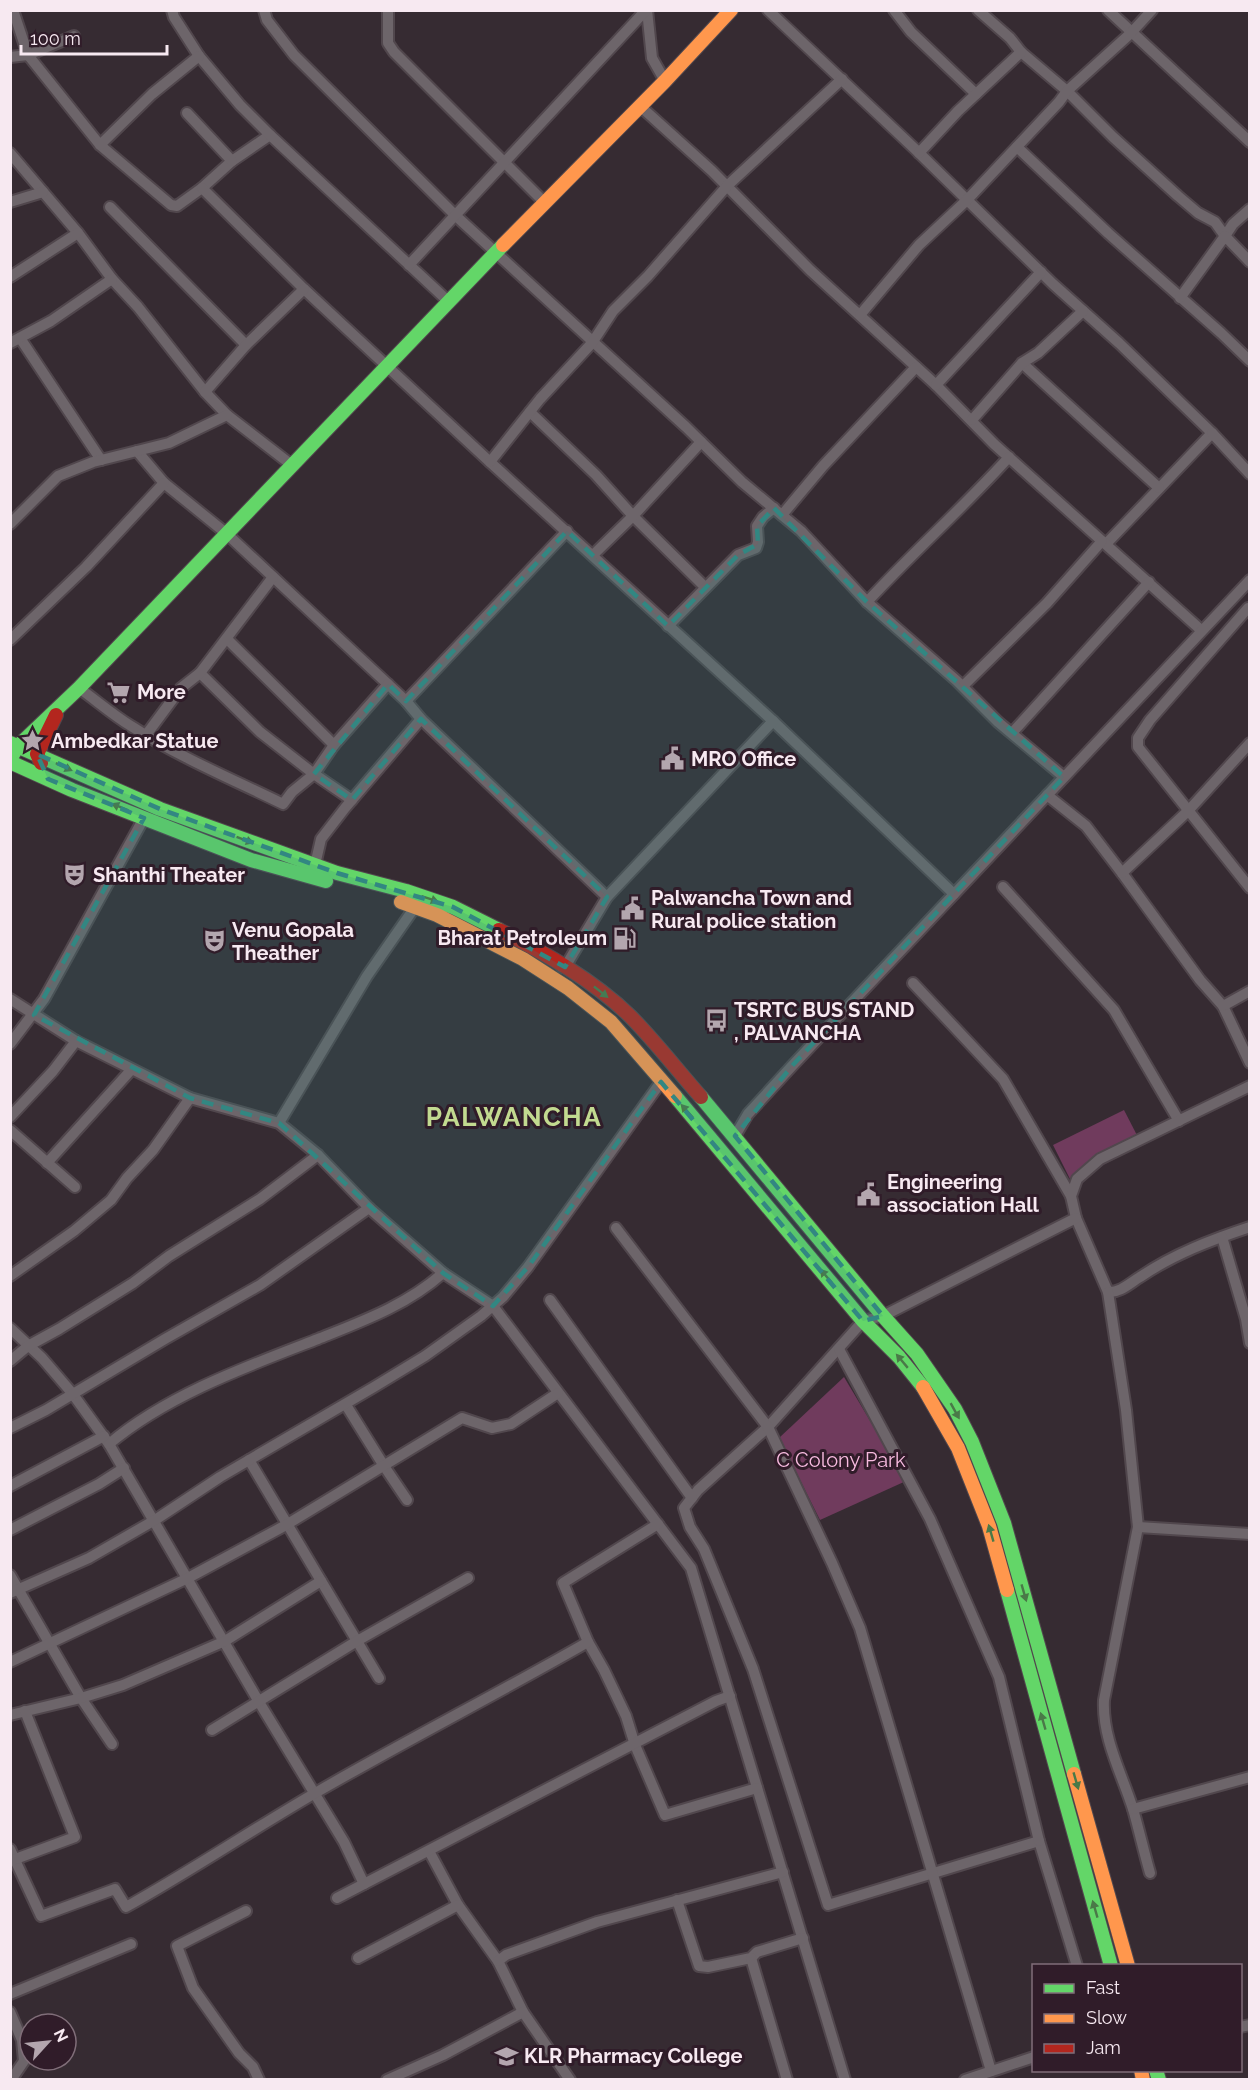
<svg xmlns="http://www.w3.org/2000/svg" width="1260" height="2090" viewBox="0 0 1260 2090" font-family="Raleway,sans-serif">
  <style>
    .park { fill: #703b5d }
    .lines { fill: none; stroke-linecap: round; stroke-linejoin: round }
    .street-casing { stroke: #51474d; stroke-width: 14 }
    .fast-casing { stroke: #51474d; stroke-width: 16 }
    .slow-casing { stroke: #51474d; stroke-width: 16 }
    .jam-casing { stroke: #51474d; stroke-width: 16 }
    .street { stroke: #6d656a; stroke-width: 10 }
    .fast { stroke: #63d668; stroke-width: 14 }
    .slow { stroke: #ff974d; stroke-width: 14 }
    .jam { stroke: #b3261e; stroke-width: 14 }
    .oneway { fill: #4a7948 }
    .marked { fill: #328782; fill-opacity: 0.2; stroke: #328782; stroke-width: 4.5; stroke-dasharray: 12 8; stroke-linejoin: round }
    .labels { text-anchor: middle; dominant-baseline: central; stroke-width: 6; stroke-linejoin: round; paint-order: stroke }
    .poi-label { font-size: 20px; font-weight: bold; fill: #f7e9f1; stroke: #301c29; text-anchor: start }
    .park-label { font-size: 20px; fill: #f8bbe0; stroke: #301c29 }
    .district-label { font-size: 26px; font-weight: bold; letter-spacing: 1.5px; fill: #c2da90; stroke: #301c29 }
  </style>
  <rect width="100%" height="100%" fill="#362b32"/>
  <g class="park">
    <path d="M1124 1110 1142 1145 1071 1181 1053 1145Z"/>
    <path d="M844 1377 906 1481 820 1520 779 1438Z"/>
  </g>
  <g class="lines">
    <defs>
      <g id="street">
        <path d="M13 10 28 55 100 145 171 205 177 206 202 188 232 161 270 135"/>
        <path d="M172 10 174 17 199 56 240 105 270 135 448 301"/>
        <path d="M264 10 267 20 294 55 456 216 686 427 742 482 801 531 867 602 957 681 998 722 1064 777"/>
        <path d="M388 10V43L394 52 544 202"/>
        <path d="M647 10 652 58 665 81"/>
        <path d="M768 10 915 149 1053 284 1119 343 1212 433 1106 544"/>
        <path d="M894 10 911 32 976 94"/>
        <path d="M978 10 1010 38 1021 52 1067 91 1113 137 1178 196 1198 213 1215 222 1225 236 1233 224 1250 209"/>
        <path d="M1108 10 1250 142"/>
        <path d="M10 57 28 55 74 36"/>
        <path d="M640 106 712 171 810 270 936 385 994 444 1201 630"/>
        <path d="M187 113 232 161"/>
        <path d="M100 145 152 94 199 56"/>
        <path d="M1017 147 1108 233 1221 333 1250 361"/>
        <path d="M10 153 78 233 112 279 138 307 205 392 227 415 293 466"/>
        <path d="M919 153 958 111 1021 52"/>
        <path d="M202 188 304 289 490 462 773 721 954 894"/>
        <path d="M10 202 43 192"/>
        <path d="M110 207 246 345"/>
        <path d="M409 265 646 10"/>
        <path d="M10 277 78 233"/>
        <path d="M1180 298 1225 236 1250 262"/>
        <path d="M860 315 919 245 967 200 1059 102 1067 91 1131 33 1152 10"/>
        <path d="M20 338 101 460"/>
        <path d="M10 343 51 321 112 279"/>
        <path d="M1022 363 1159 488"/>
        <path d="M936 385 1041 272"/>
        <path d="M205 392 246 345 304 289"/>
        <path d="M530 412 596 475 633 516 705 587"/>
        <path d="M972 420 1022 363 1038 353 1083 311"/>
        <path d="M1212 433 1250 474"/>
        <path d="M137 451 164 483 227 534 406 701 421 719 607 897"/>
        <path d="M490 462 540 399 592 343 613 311 648 276 727 186 842 79"/>
        <path d="M782 515 823 466 916 367"/>
        <path d="M10 524 58 476 93 462 169 443 227 415"/>
        <path d="M593 555 633 516 701 442"/>
        <path d="M867 602C913 552 964 507 1009 457"/>
        <path d="M1248 608 1150 720 1138 738V747L1250 888"/>
        <path d="M668 626 738 555 756 548 758 542 757 526 763 517 774 508"/>
        <path d="M227 639 334 745"/>
        <path d="M10 640 86 567 164 483"/>
        <path d="M200 673 260 732 314 774 352 800"/>
        <path d="M963 686 1047 603 1102 541"/>
        <path d="M79 688C97 701 113 715 131 726 179 757 232 779 283 804L292 792 314 774 334 745 388 684"/>
        <path d="M406 701 567 531"/>
        <path d="M1012 733 1149 582"/>
        <path d="M146 735 181 688 200 673 273 577"/>
        <path d="M1047 795 1086 826 1122 873 1200 980 1223 1006 1250 1063"/>
        <path d="M315 865 321 839 345 808 421 719"/>
        <path d="M1122 873 1188 811 1250 743"/>
        <path d="M1003 887 1114 1010 1179 1121"/>
        <path d="M562 967H565L607 897 773 721"/>
        <path d="M913 983 1003 1079 1071 1196"/>
        <path d="M10 999 76 1041 190 1098 279 1123 318 1155 369 1208 443 1273 493 1306 691 1568 845 2080"/>
        <path d="M1223 1006 1250 991"/>
        <path d="M10 1044 44 999 144 818"/>
        <path d="M1250 1086 1100 1159 1077 1179 1071 1196 1076 1218 1108 1292C1120 1293 1130 1283 1140 1277 1174 1254 1211 1240 1250 1227"/>
        <path d="M10 1117 53 1071 76 1041"/>
        <path d="M279 1123 367 976 415 907"/>
        <path d="M10 1130 75 1187"/>
        <path d="M731 1135 735 1136 748 1114 792 1066 1250 580"/>
        <path d="M47 1163 131 1070"/>
        <path d="M1076 1218 883 1316 863 1321 768 1427 698 1490 684 1508 690 1527 704 1549 753 1669 828 1905 1039 1841 1077 1966"/>
        <path d="M616 1228 768 1427 832 1563 860 1628 991 2071"/>
        <path d="M1222 1237 1246 1319 1250 1343"/>
        <path d="M10 1276 74 1231 111 1200 127 1178 153 1150 190 1098"/>
        <path d="M1108 1292 1126 1410 1138 1527 1104 1700C1102 1738 1122 1774 1133 1809 1139 1830 1144 1852 1150 1873"/>
        <path d="M550 1300 692 1498"/>
        <path d="M10 1328 42 1358 72 1393 109 1444 259 1702 344 1842 364 1884"/>
        <path d="M839 1349 930 1519 999 1677 1039 1841"/>
        <path d="M10 1361 28 1346 59 1329 133 1283 169 1256 260 1199 318 1155"/>
        <path d="M346 1405 384 1466 407 1500"/>
        <path d="M10 1428 46 1410 165 1339 260 1285 369 1208"/>
        <path d="M109 1444C167 1395 248 1366 318 1339 363 1321 407 1305 443 1273"/>
        <path d="M249 1460 379 1678"/>
        <path d="M10 1486 104 1436"/>
        <path d="M658 1524 563 1583 588 1642 604 1670 626 1716 635 1745 665 1815 757 1788"/>
        <path d="M1138 1527 1250 1534"/>
        <path d="M10 1530 99 1484 124 1468"/>
        <path d="M10 1575 81 1698 112 1744"/>
        <path d="M10 1593 89 1558 155 1520 220 1477 374 1387 425 1356 481 1316 503 1297 528 1267 661 1082"/>
        <path d="M10 1662 188 1578 286 1525 462 1418 492 1428 511 1424 558 1393"/>
        <path d="M10 1715 81 1698 123 1685 181 1660 225 1641 321 1581"/>
        <path d="M212 1730 357 1641 468 1578"/>
        <path d="M1133 1809 1250 1777"/>
        <path d="M10 1849 41 1916 115 1889 126 1907C191 1871 253 1829 317 1792 407 1740 499 1693 588 1642"/>
        <path d="M429 1851 458 1905 498 1961 523 2012"/>
        <path d="M10 1861 75 1837 25 1711"/>
        <path d="M337 1898 716 1701 730 1696"/>
        <path d="M677 1900 699 1966 708 1967 751 1958 757 1952 803 1938"/>
        <path d="M246 1911 177 1946 193 1988 239 2053 253 2067 259 2080"/>
        <path d="M358 1958 458 1905"/>
        <path d="M751 1958 787 2080"/>
        <path d="M498 1961 506 1955 597 1922 783 1872"/>
        <path d="M10 1994 131 1944"/>
        <path d="M10 2012 22 2040 24 2061 11 2080"/>
        <path d="M1240 2027 1250 2025"/>
        <path d="M387 2080 443 2055 523 2012 570 2080"/>
        <path d="M965 2080 1034 2057"/>
      </g>
      <g id="fast">
        <path d="M10 743 160 809 337 873 406 891 453 907 499 930"/>
        <path d="M12 756 18 746 79 688 503 245"/>
        <path d="M10 762 72 790 251 860 326 881"/>
        <path d="M675 1096 863 1321 899 1357 923 1387"/>
        <path d="M701 1097 883 1316 917 1354 955 1409 972 1442 1004 1523 1074 1774"/>
        <path d="M1007 1590 1111 1966"/>
        <path d="M1156 2070 1159 2080"/>
      </g>
      <g id="slow">
        <path d="M503 245 665 81 731 10"/>
        <path d="M401 902 437 915 523 959 568 988 611 1022 675 1096"/>
        <path d="M923 1387 958 1448 989 1526 1007 1590"/>
        <path d="M1074 1774 1128 1966"/>
        <path d="M1141 2070 1143 2080"/>
      </g>
      <g id="jam">
        <path d="M41 763 37 754 56 715"/>
        <path d="M499 930C545 953 593 980 630 1016 655 1041 677 1070 701 1097"/>
      </g>
    </defs>
    <use href="#street" class="street-casing"/>
    <use href="#fast" class="fast-casing"/>
    <use href="#slow" class="slow-casing"/>
    <use href="#jam" class="jam-casing"/>
    <use href="#street" class="street"/>
    <use href="#fast" class="fast"/>
    <use href="#slow" class="slow"/>
    <use href="#jam" class="jam"/>
  </g>
  <defs><path id="oneway-solid" d="M-6-.8H1V-3.2L6.5 0L1 3.2V.8H-6Z" transform="scale(1.5)"/></defs>
  <g class="oneway">
    <use href="#oneway-solid" transform="translate(64 767) rotate(25)"/>
    <use href="#oneway-solid" transform="translate(120 807) rotate(-158)"/>
    <use href="#oneway-solid" transform="translate(245 840) rotate(20)"/>
    <use href="#oneway-solid" transform="translate(430 899) rotate(19)"/>
    <use href="#oneway-solid" transform="translate(601 992) rotate(38)"/>
    <use href="#oneway-solid" transform="translate(687 1111) rotate(-132)"/>
    <use href="#oneway-solid" transform="translate(826 1276) rotate(-130)"/>
    <use href="#oneway-solid" transform="translate(902 1361) rotate(-130)"/>
    <use href="#oneway-solid" transform="translate(955 1411) rotate(61)"/>
    <use href="#oneway-solid" transform="translate(991 1533) rotate(-106)"/>
    <use href="#oneway-solid" transform="translate(1024 1593) rotate(74)"/>
    <use href="#oneway-solid" transform="translate(1043 1721) rotate(-106)"/>
    <use href="#oneway-solid" transform="translate(1076 1781) rotate(74)"/>
    <use href="#oneway-solid" transform="translate(1095 1909) rotate(-106)"/>
  </g>
  <path class="marked" d="M774 508 867 602 1064 777 792 1066 735 1136 883 1316 863 1321 661 1082 528 1267 493 1306 443 1273 279 1123 190 1098 34 1015 144 818 48 779 37 754 160 809 337 873 453 907 565 967 607 897 421 719 352 800 314 774 388 684 406 701 567 531 668 626 738 555 758 544 757 526Z"/>
  <defs>
    <symbol id="supermarket-bare" viewBox="-9 -9 18 18"><path d="M-6-5.5h2.5l.6 2H6L4.5 2H-2.5L-4.4-4H-6ZM-1.5 3.2a1.3 1.3 0 1 0 .1 0ZM3 3.2a1.3 1.3 0 1 0 .1 0Z" fill="#b3a6ae" stroke="#301c29" stroke-width="2.5" paint-order="stroke"/></symbol>
    <symbol id="sight-bare" viewBox="-9 -9 18 18"><path d="M0-6L1.8-2.2L6-1.7L2.9 1.2L3.7 5.4L0 3.3L-3.7 5.4L-2.9 1.2L-6-1.7L-1.8-2.2Z" fill="#b3a6ae" stroke="#301c29" stroke-width="2.5" paint-order="stroke"/></symbol>
    <symbol id="civic-bare" viewBox="-9 -9 18 18"><path d="M-.6-6.5H3V-4.5H.6V-3L4-1V1h2V6H-6V1h2V-1L-.6-3ZM-1.2 2.5V6h2.4V2.5Z" fill="#b3a6ae" stroke="#301c29" stroke-width="2.5" paint-order="stroke"/></symbol>
    <symbol id="theatre-bare" viewBox="-9 -9 18 18"><path d="M-5-5.5Q0-4 5-5.5V0Q5 5 0 6Q-5 5-5 0ZM-3.3-2.5H-1v1.5H-3.3ZM1-2.5H3.3v1.5H1ZM-2.8 1Q0 5.5 2.8 1Z" fill="#b3a6ae" stroke="#301c29" stroke-width="2.5" paint-order="stroke"/></symbol>
    <symbol id="fuel-bare" viewBox="-9 -9 18 18"><path d="M-5.5-6h7V0h2V4h1.3V-2.5L3-4.5l.8-.8L6-3V5H2.5V1h-1V6h-7ZM-4.2-4.7v3.2H.2V-4.7Z" fill="#b3a6ae" stroke="#301c29" stroke-width="2.5" paint-order="stroke"/></symbol>
    <symbol id="bus-bare" viewBox="-9 -9 18 18"><path d="M-5-6H5V4H4V6H2V4H-2V6H-4V4H-5ZM-3.5-4V0h7V-4ZM-3.5 1.2v1.5H-2V1.2ZM2 1.2v1.5H3.5V1.2Z" fill="#b3a6ae" stroke="#301c29" stroke-width="2.5" paint-order="stroke"/></symbol>
    <symbol id="university-bare" viewBox="-9 -9 18 18"><path d="M0-5L7-2L0 1L-7-2ZM-4 1L0 2.5L4 1V4Q0 6-4 4Z" fill="#b3a6ae" stroke="#301c29" stroke-width="2.5" paint-order="stroke"/></symbol>
  </defs>
  <g fill-rule="evenodd">
    <use href="#supermarket-bare" x="102" y="676" width="33" height="33"/>
    <use href="#sight-bare" x="16" y="724" width="33" height="33"/>
    <use href="#civic-bare" x="656" y="742" width="33" height="33"/>
    <use href="#theatre-bare" x="58" y="858" width="33" height="33"/>
    <use href="#civic-bare" x="616" y="892" width="33" height="33"/>
    <use href="#fuel-bare" x="608" y="922" width="33" height="33"/>
    <use href="#theatre-bare" x="198" y="924" width="33" height="33"/>
    <use href="#bus-bare" x="700" y="1004" width="33" height="33"/>
    <use href="#civic-bare" x="852" y="1178" width="33" height="33"/>
    <use href="#university-bare" x="490" y="2040" width="33" height="33"/>
  </g>
  <g class="labels">
    <g class="poi-label">
      <text x="137" y="692">More</text>
      <text x="51" y="741">Ambedkar Statue</text>
      <text x="691" y="759">MRO Office</text>
      <text x="93" y="875">Shanthi Theater</text>
      <text x="651" y="898">Palwancha Town and<tspan x="651" dy="23">Rural police station</tspan></text>
      <text x="232" y="930">Venu Gopala<tspan x="232" dy="23">Theather</tspan></text>
      <text x="607" y="938" text-anchor="end">Bharat Petroleum</text>
      <text x="734" y="1010">TSRTC BUS STAND<tspan x="734" dy="23">, PALVANCHA</tspan></text>
      <text x="887" y="1182">Engineering<tspan x="887" dy="23">association Hall</tspan></text>
      <text x="524" y="2056">KLR Pharmacy College</text>
    </g>
    <g class="park-label">
      <text x="841" y="1460">C Colony Park</text>
    </g>
    <g class="district-label">
      <text x="514" y="1117">PALWANCHA</text>
    </g>
  </g>
  <rect width="1260" height="2090" fill="none" stroke="#f7e9f1" stroke-width="24"/>
  <rect x="1032" y="1964" width="210" height="108" fill="#301c29" stroke="#806e79" stroke-width="1.5"/>
  <rect x="1044" y="1984" width="30" height="9" fill="#63d668" stroke="#806e79" stroke-width="1.5"/>
  <text x="1086" y="1994" font-size="18" fill="#f7e9f1">Fast</text>
  <rect x="1044" y="2014" width="30" height="9" fill="#ff974d" stroke="#806e79" stroke-width="1.5"/>
  <text x="1086" y="2024" font-size="18" fill="#f7e9f1">Slow</text>
  <rect x="1044" y="2044" width="30" height="9" fill="#b3261e" stroke="#806e79" stroke-width="1.5"/>
  <text x="1086" y="2054" font-size="18" fill="#f7e9f1">Jam</text>
  <g transform="translate(48 2042) rotate(63)"><circle r="28" fill="#301c29" stroke="#806e79" stroke-width="1.5"/>
  <path d="M0-4.5L10 22L0 15L-10 22Z" fill="#b3a6ae"/>
  <text y="-9" font-size="16" font-weight="bold" text-anchor="middle" fill="#f7e9f1">N</text>
  </g>
  <path d="M21 45v9h146v-9" fill="none" stroke="#f7e9f1" stroke-width="3"/>
  <text x="30" y="45" font-size="18" fill="#f7e9f1" stroke="#301c29" stroke-width="4.5" paint-order="stroke">100 m</text>
</svg>
